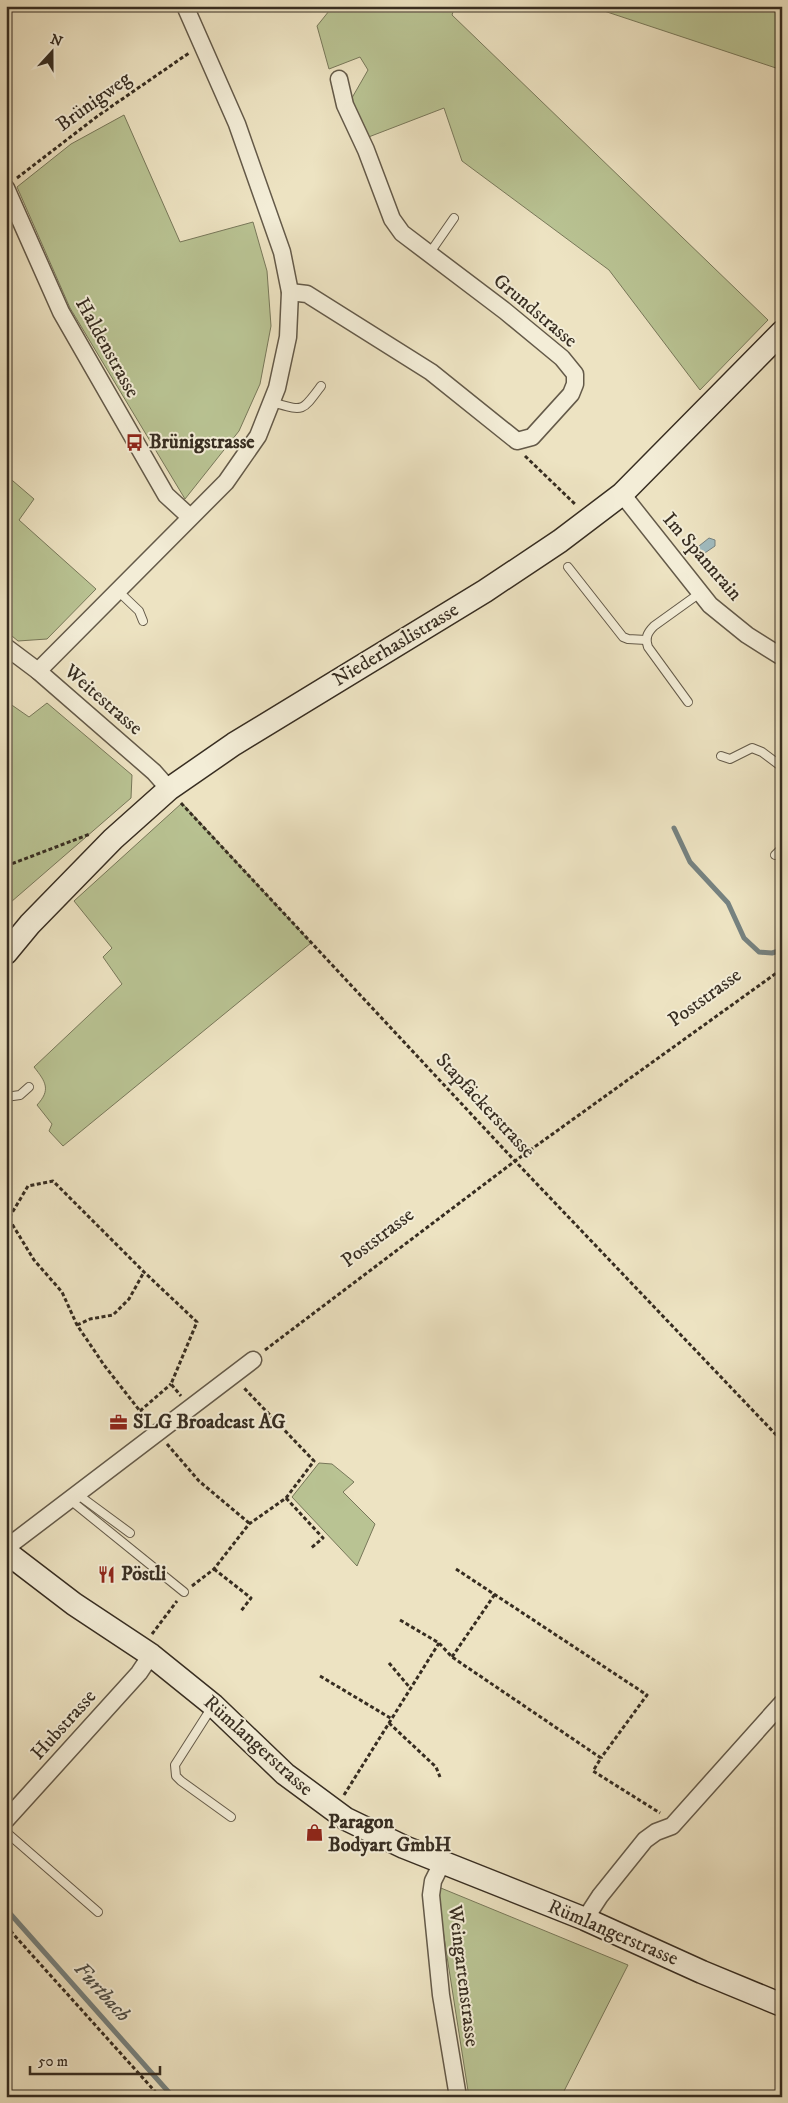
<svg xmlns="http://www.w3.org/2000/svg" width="788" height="2103" viewBox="0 0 788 2103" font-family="'IM FELL DW Pica',serif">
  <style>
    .green { fill: #b9c393; stroke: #78785a }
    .water { fill: #a0bbbf; stroke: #768280 }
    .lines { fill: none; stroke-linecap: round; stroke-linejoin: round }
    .stream { stroke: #768280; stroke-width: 5 }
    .lane-casing { stroke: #645a49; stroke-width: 10 }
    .street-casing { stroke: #645a49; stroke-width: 19 }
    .secondary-casing { stroke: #372d21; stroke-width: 25 }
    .path { stroke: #372d21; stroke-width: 3; stroke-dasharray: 4 2.5; stroke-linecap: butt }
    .lane { stroke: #f3edd7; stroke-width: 8 }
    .street { stroke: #f3edd7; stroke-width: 16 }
    .secondary { stroke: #f3edd7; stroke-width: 22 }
    .labels { text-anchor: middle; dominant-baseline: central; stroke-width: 4; stroke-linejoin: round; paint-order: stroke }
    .street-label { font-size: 20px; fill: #372d21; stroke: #f3edd7 }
    .poi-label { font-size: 20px; font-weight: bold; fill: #372d21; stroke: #f3edd7; text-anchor: start }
    .water-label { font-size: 21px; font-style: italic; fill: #515048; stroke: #f3edd7 }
  </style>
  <rect width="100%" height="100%" fill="#ede3c2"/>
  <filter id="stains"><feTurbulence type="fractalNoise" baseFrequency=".004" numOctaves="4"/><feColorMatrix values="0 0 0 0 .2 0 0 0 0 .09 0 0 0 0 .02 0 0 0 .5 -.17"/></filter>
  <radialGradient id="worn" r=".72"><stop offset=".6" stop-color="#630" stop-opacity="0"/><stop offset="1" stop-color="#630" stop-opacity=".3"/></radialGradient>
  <g class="green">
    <path d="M333 6H455L452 15 768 320 700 390 609 270 462 161 444 108 366 138 349 103 368 70 360 57 329 69 317 26Z"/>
    <path d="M589 6H782V70Z"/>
    <path d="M124 115 180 242 253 222 267 271 271 326 260 384 239 431 185 499 70 308 17 187 71 144Z"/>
    <path d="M6 475 34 499 19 520 96 589 47 639 18 641 6 631Z"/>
    <path d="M6 701 29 717 47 703 132 775 131 798 11 902 6 909Z"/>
    <path d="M182 803 311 943 63 1146 49 1131 52 1124 37 1105C51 1090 46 1082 34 1067L122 984 103 957 112 948 74 901Z"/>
    <path d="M319 1463 332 1464 354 1482 343 1492 375 1524 357 1566 292 1497Z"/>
    <path d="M436 1886 628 1965 561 2097H469Z"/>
  </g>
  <path class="water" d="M709 538 715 540V546L699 557 694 550Z"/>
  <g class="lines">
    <g class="stream">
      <path d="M674 828 690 862 728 903 744 938 759 952 772 953 782 950"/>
      <path d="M6 1909 173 2097"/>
    </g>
    <defs>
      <g id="lane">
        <path d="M429 254 454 218"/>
        <path d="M271 402C304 411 301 413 321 386"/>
        <path d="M568 567 623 637 628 639 646 640"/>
        <path d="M118 591 139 611 143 621"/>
        <path d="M688 702 648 647C645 638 647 633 654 626L700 593"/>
        <path d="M721 756 730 759 752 748 762 752 782 767"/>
        <path d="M775 855 782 848"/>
        <path d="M6 1097 20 1095 29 1087"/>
        <path d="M77 1494 130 1533"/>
        <path d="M69 1499 184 1592"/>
        <path d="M212 1707 175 1765 176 1776 181 1781 231 1817"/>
        <path d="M6 1832 98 1912"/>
      </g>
      <g id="street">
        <path d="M6 188 61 312 166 495 190 517"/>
        <path d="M290 292 307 294 431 372 517 441 532 437 571 394 575 384V374L562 358 505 311 402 233 392 219 366 150 345 105 339 79"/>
        <path d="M622 494 710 605 747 635 782 657"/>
        <path d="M6 647 38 671 154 772 169 789"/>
        <path d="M38 671 226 482 258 436 277 388 288 337 290 292 282 252 237 124 185 6"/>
        <path d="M6 1548 253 1360"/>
        <path d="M6 1820 139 1673 151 1655"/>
        <path d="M442 1863 433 1881 431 1895 441 1995 458 2097"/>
        <path d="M585 1919 600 1896 645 1840 656 1832 672 1826 782 1703"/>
      </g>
      <g id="secondary">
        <path d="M6 953 30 924 113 839 169 789 234 744 485 591 560 541 622 494 782 332"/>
        <path d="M6 1552 74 1604 151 1655 213 1705 285 1774 346 1819 404 1847 585 1919 702 1972 782 2005"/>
      </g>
    </defs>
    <use href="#lane" class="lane-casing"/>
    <use href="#street" class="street-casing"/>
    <use href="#secondary" class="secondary-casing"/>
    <g class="path">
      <path d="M17 178 99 115 189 53"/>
      <path d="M525 456 576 505"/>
      <path d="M181 803 515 1161 782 1441"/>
      <path d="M6 866 90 834"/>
      <path d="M9 1219 34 1260 62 1292 77 1325 104 1365 147 1420"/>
      <path d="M6 1223 28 1186 53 1181 144 1272 197 1322 171 1384 181 1396"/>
      <path d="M77 1325 90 1319 113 1315 129 1299 144 1272"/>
      <path d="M265 1350 515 1161 782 969"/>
      <path d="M140 1411 171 1384"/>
      <path d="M167 1444 199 1481 249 1523"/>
      <path d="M286 1498 323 1538 311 1548"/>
      <path d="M214 1569 251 1598 241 1611"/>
      <path d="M456 1569 647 1695 601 1758"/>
      <path d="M192 1586 214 1569 249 1524 286 1498 314 1461 244 1388"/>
      <path d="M400 1620 439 1643 452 1657 601 1758 593 1771 660 1813"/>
      <path d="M152 1634 177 1601"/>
      <path d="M452 1657 495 1594"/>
      <path d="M389 1663 411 1689"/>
      <path d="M320 1676 392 1719"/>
      <path d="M389 1723 436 1767 440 1777"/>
      <path d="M344 1795 439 1643"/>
      <path d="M6 1926 160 2097"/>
    </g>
    <use href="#lane" class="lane"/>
    <use href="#street" class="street"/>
    <use href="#secondary" class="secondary"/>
  </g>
  <defs>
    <symbol id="bus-bare" viewBox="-9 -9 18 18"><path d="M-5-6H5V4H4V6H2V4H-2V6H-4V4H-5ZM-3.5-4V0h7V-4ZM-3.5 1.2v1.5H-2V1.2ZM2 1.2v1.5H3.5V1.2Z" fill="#8f2418" stroke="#f3edd7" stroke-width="2.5" paint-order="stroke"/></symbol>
    <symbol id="office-bare" viewBox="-9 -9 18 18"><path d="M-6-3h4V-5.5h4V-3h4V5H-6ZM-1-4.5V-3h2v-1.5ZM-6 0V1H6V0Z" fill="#8f2418" stroke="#f3edd7" stroke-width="2.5" paint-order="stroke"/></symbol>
    <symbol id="restaurant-bare" viewBox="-9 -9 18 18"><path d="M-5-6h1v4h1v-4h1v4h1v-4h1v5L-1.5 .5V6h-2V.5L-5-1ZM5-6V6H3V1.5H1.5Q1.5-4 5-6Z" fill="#8f2418" stroke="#f3edd7" stroke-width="2.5" paint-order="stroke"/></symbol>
    <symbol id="shop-bare" viewBox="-9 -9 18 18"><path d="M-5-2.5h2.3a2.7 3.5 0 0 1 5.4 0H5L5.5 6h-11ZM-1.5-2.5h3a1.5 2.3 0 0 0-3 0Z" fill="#8f2418" stroke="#f3edd7" stroke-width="2.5" paint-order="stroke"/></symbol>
  </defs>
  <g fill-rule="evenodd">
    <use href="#bus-bare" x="122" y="430" width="25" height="25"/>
    <use href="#office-bare" x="106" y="1410" width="25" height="25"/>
    <use href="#restaurant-bare" x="94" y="1562" width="25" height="25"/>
    <use href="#shop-bare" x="302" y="1820" width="25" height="25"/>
  </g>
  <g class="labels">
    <g class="street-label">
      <text transform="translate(94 102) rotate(-36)">Brünigweg</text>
      <text transform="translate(535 311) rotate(40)">Grundstrasse</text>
      <text transform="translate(107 348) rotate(61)">Haldenstrasse</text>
      <text transform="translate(702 557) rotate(49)">Im Spannrain</text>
      <text transform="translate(396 645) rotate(-31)">Niederhaslistrasse</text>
      <text transform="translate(103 700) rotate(41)">Weitestrasse</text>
      <text transform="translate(705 998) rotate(-36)">Poststrasse</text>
      <text transform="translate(485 1106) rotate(47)">Stapfäckerstrasse</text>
      <text transform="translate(378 1238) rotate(-37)">Poststrasse</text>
      <text transform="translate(64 1725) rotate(-48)">Hubstrasse</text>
      <text transform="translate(258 1746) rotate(42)">Rümlangerstrasse</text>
      <text transform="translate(613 1933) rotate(23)">Rümlangerstrasse</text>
      <text transform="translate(463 1976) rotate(83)">Weingartenstrasse</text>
    </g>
    <g class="poi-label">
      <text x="149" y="442">Brünigstrasse</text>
      <text x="133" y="1422">SLG Broadcast AG</text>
      <text x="121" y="1574">Pöstli</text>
      <text x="328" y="1822">Paragon<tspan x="328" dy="23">Bodyart GmbH</tspan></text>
    </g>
    <g class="water-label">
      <text transform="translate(102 1992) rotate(48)">Furtbach</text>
    </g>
  </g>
  <rect width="788" height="2103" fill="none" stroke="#ede3c2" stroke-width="25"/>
  <rect x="8" y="8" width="773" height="2088" fill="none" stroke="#372d21" stroke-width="2.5"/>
  <rect x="12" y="12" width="763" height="2078" fill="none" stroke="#372d21"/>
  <g transform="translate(52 52) rotate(21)" stroke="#f3edd7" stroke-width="4" paint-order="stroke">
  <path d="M0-4L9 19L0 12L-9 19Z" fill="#372d21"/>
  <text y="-8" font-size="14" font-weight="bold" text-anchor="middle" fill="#372d21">N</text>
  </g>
  <path d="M30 2066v8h130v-8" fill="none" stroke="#372d21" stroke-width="2.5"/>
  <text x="38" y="2066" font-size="15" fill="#372d21" stroke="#f3edd7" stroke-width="4" paint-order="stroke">50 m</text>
  <rect width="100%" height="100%" filter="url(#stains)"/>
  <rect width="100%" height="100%" fill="url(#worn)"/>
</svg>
